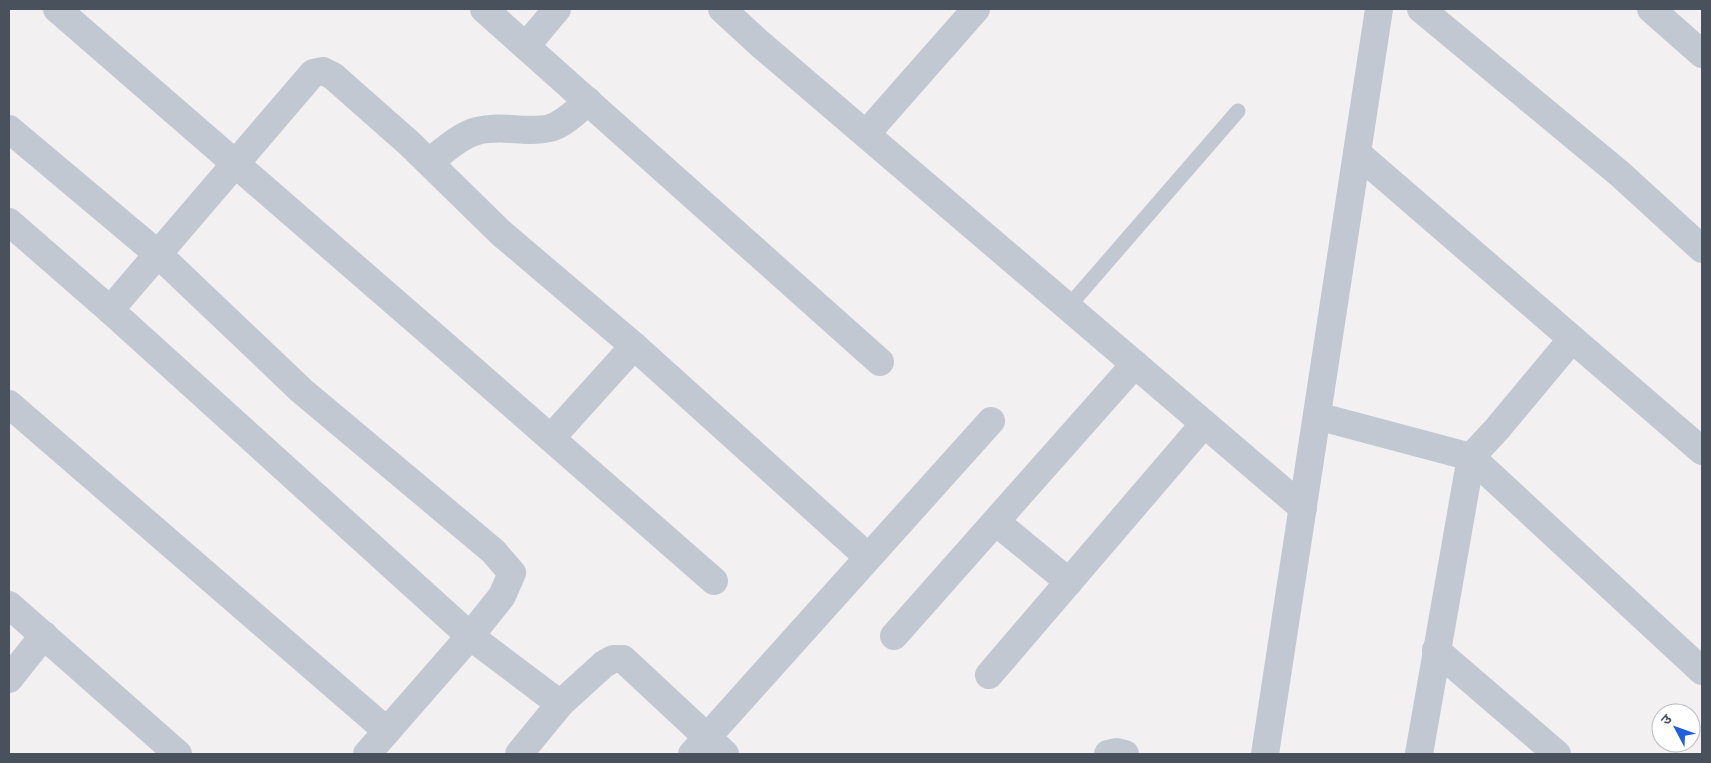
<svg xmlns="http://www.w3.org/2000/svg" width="1711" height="763" viewBox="0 0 1711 763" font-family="'Fira Sans','Noto Sans Devanagari',sans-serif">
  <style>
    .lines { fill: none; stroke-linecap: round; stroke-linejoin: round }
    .service { stroke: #c1c8d1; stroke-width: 15 }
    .minor { stroke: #c1c8d1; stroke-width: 28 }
    .tertiary { stroke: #c1c8d1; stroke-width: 28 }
  </style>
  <rect width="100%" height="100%" fill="#f2f0f0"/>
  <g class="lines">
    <path class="service" d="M1068 307 1238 111"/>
    <g class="minor">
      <path d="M57 9 442 343 714 581"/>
      <path d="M484 9 880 362"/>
      <path d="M722 9 759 43 1303 508"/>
      <path d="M1421 9 1620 174 1702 249"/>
      <path d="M1651 9 1702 54"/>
      <path d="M526 46 557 9"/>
      <path d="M9 129 159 255 302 391 493 551 512 573 502 596 470 636 367 754"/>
      <path d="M866 134 976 9"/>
      <path d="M1357 153 1702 451"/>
      <path d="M429 162C444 151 459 136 477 131 502 124 526 134 550 128 564 124 577 111 588 101"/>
      <path d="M9 222 110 310 470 636 560 704 604 664 613 659H623L725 754"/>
      <path d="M110 310 313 73 323 71 333 76 410 144 501 233 634 346"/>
      <path d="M1572 339 1497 429 1471 457 1702 671"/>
      <path d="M9 404 387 731"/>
      <path d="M1317 416 1471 457 1419 754"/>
      <path d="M551 438 634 346 868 557"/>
      <path d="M996 522 1069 582"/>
      <path d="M9 605 178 754"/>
      <path d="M894 636 1135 364"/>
      <path d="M1436 650 1557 754"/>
      <path d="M989 675 1204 424"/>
      <path d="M9 679 44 635"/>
      <path d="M519 754 560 704"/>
      <path d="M692 754 991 421"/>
      <path d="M1108 754 1117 752 1125 754"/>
    </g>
    <path class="tertiary" d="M1265 754 1379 9"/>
  </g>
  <rect width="1711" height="763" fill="none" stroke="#48515c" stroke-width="20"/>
  <g transform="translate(1676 728) rotate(311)"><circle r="24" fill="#ffffff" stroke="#b6b9be"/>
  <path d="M0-4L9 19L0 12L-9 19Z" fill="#205edb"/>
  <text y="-8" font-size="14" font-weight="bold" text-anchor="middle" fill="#48515c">उ</text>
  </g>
</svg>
